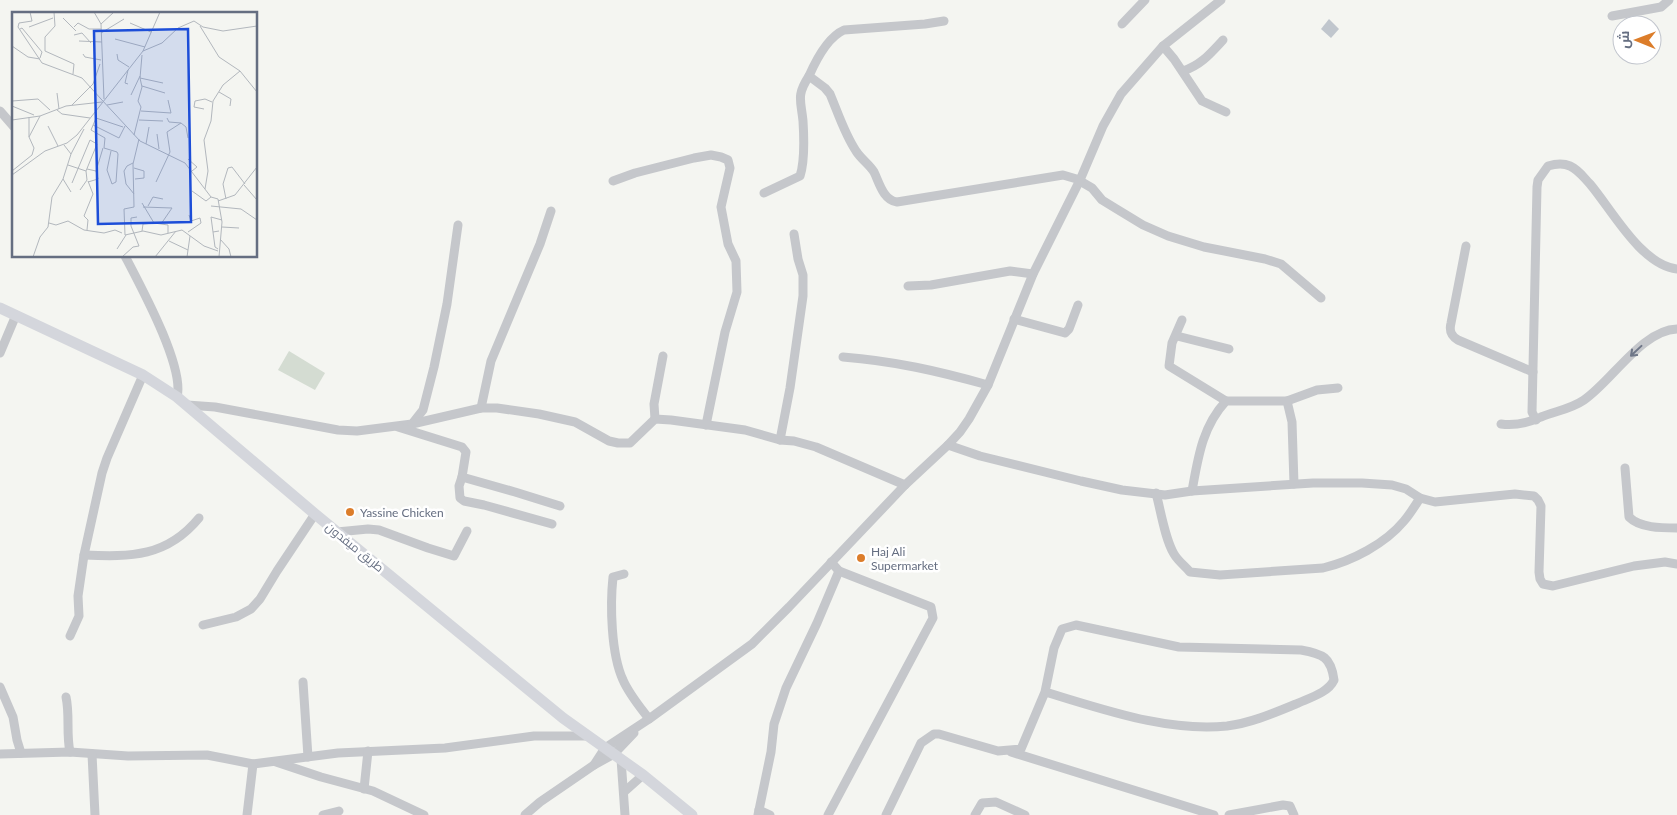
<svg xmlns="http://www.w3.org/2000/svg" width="1677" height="815" viewBox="0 0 1677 815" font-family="Lato,Cairo,sans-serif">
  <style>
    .green { fill: #d4dcd2 }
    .water { fill: #c0c6cd }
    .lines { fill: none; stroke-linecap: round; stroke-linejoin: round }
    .minor { stroke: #c5c7cb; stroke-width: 9 }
    .major { stroke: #d4d6dc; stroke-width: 11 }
    .oneway { stroke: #6f7788 }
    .poi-dot { fill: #dc7d2a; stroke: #fff; stroke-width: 2 }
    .labels { text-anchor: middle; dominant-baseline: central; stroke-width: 5; stroke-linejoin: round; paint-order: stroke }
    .poi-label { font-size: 12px; fill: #656e81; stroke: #fff; text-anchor: start }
    .street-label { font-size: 12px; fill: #656e81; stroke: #fff }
    .inset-road { fill: none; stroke: #b2b7bd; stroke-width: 1 }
    .view { fill: #1d4ed8; fill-opacity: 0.15; stroke: #1d4ed8; stroke-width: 2.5 }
    .inset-edge { fill: none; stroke: #656e81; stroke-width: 2.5 }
  </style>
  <rect width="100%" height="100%" fill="#f4f5f1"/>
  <path class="green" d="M289 351 325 373 315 390 278 370Z"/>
  <path class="water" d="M1329 19 1339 29 1331 38 1321 29Z"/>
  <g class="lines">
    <g class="minor">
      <path d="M1612 16 1661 7 1669 0"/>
      <path d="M944 21 925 24 844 30C828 37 816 60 809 76L825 88 830 94C838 113 845 135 856 151 861 159 869 164 874 172 879 182 883 200 897 202L1063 175 1080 180"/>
      <path d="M1122 24 1145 0"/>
      <path d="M1163 46 1174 59 1202 101 1226 112"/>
      <path d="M1183 71C1201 65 1210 54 1223 40"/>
      <path d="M0 111 14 127"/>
      <path d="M613 181 635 173 694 158 711 155 721 157 728 160 730 168 721 207 728 244 736 261 737 292 725 332 706 425"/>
      <path d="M1080 181 1092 188 1102 200 1115 208 1143 225 1168 236 1204 247 1265 259 1281 264 1321 298"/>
      <path d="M764 193 800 176C805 161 804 137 803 121 801 100 796 96 809 76"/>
      <path d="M1466 246 1451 323C1449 331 1451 336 1458 340L1533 372"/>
      <path d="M125 256C140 285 185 367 177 397"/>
      <path d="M908 286 931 285 1010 271 1033 274"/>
      <path d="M1014 319 1065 333 1069 329 1078 305"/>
      <path d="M1182 320 1172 343 1169 366 1226 401"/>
      <path d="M1177 336 1229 349"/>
      <path d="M0 353 16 315"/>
      <path d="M843 357C894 361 938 371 988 385"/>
      <path d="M1287 401 1317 390 1338 388"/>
      <path d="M187 405 215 407 338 430 357 431 412 424 423 410 434 367 447 304 458 225"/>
      <path d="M481 408 491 361 540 244 551 211"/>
      <path d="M655 419 654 404 663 356"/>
      <path d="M1536 420 1532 412 1537 187 1538 180 1548 166C1555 164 1563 163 1570 166 1579 170 1584 178 1590 184 1612 210 1641 265 1677 269"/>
      <path d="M412 424 481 408H497L539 414 575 422 609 441 618 443H630L655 419 671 420 745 430 780 440 794 441 816 447 905 485"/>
      <path d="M1501 424C1516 426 1528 423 1541 417 1556 411 1571 409 1584 400 1612 381 1642 330 1677 329"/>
      <path d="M398 427 462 447 466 452 462 477 515 492 560 506"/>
      <path d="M780 440 790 388 803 296V275L798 259 794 234"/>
      <path d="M948 445 980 456 1081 481 1122 490 1165 495 1192 491 1313 483H1362L1392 485 1406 489 1420 498 1435 502 1515 494 1534 496 1538 500 1541 506 1539 572 1540 579 1543 584 1553 586 1634 566 1665 562 1677 564"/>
      <path d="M1625 468 1629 517C1640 528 1661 528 1677 528"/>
      <path d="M462 477 459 486 460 498 464 501 484 505 552 524"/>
      <path d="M1192 491C1198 458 1202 427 1226 401H1287L1292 422 1294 484"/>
      <path d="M1156 493C1161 512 1165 539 1174 554 1178 561 1185 566 1190 572L1220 575 1323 568C1352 561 1385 544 1404 521 1410 514 1415 506 1420 498"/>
      <path d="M337 532 368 529 379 530 428 548 454 556 467 531"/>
      <path d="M84 555C131 557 167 557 199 518"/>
      <path d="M624 574 613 577C610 605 611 654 623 680 629 694 640 707 649 719"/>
      <path d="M203 625 236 617 251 609 260 599 277 571 315 514"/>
      <path d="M70 636 79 616 78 596 84 555 102 473 107 458 143 375"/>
      <path d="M303 682 308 757"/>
      <path d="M0 687 13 717 17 740 21 753"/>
      <path d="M66 697C70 715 66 734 70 752"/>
      <path d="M1011 752 1214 815"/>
      <path d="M0 754 70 752 128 756 207 755 253 764 338 753 445 748 534 736H588"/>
      <path d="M92 754 95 815"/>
      <path d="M621 759 625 815"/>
      <path d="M276 762 321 777 373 791 424 815"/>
      <path d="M594 765 605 748 649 719 752 644 789 607 905 485 948 445 960 432 969 419 988 385 1033 274 1080 180 1103 126 1121 94 1163 46 1221 0"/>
      <path d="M364 789 368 751"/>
      <path d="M624 792 643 775"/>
      <path d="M759 810 770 815"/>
      <path d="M247 815 253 764"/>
      <path d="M323 815 339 811"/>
      <path d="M525 815 540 802 594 765 614 754 634 733"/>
      <path d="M758 815 771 752 774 724 786 688 817 623 839 571"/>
      <path d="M828 815 933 618 931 607 839 571 831 562"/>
      <path d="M886 815 921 743 934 734H939L998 751 1021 749 1045 692 1054 648 1062 629 1076 625 1179 647 1301 650C1323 654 1331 657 1334 680 1328 693 1309 698 1296 704 1274 713 1251 723 1227 726 1165 732 1103 709 1045 692"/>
      <path d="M975 815 982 803 996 802 1025 815"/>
      <path d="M1229 815 1283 805 1290 806 1294 815"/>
    </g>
    <path class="major" d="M0 308 143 375 177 397 315 514 563 718 643 775 692 815"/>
  </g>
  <defs><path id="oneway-shaft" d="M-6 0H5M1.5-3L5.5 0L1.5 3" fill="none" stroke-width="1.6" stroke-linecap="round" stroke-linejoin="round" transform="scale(1.25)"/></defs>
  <use class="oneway" href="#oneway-shaft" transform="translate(1636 351) rotate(137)"/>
  <g class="poi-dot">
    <circle cx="350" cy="512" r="5"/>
    <circle cx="861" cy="558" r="5"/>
  </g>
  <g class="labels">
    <g class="poi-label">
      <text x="360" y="512">Yassine Chicken</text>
      <text x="871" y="551">Haj Ali<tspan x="871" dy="14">Supermarket</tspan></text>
    </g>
    <g class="street-label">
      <text transform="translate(355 547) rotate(39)">طريق ميفدون</text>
    </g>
  </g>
  <g transform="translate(12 12)">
    <rect width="245" height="245" fill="#f4f5f1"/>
    <path class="inset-road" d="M18 0 20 9 7 11 6 15 30 51 70 66 89 87M42 0 43 14 33 25V39L62 52 61 62M82 0 89 12 92 87M51 6 64 19M118 11 139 20M89 12 102 0M188 14 207 45 228 59M17 15 41 6M62 15 66 11 77 17H89M8 17 10 16 30 40 28 46M89 21 112 7M62 23 70 21 79 31M103 27 133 35M67 29 90 30M0 34 16 45 28 47M131 39 150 31 166 16 182 9 191 15 211 19 245 14M71 42 73 45 89 48M105 42 106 48 117 55M130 43 128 66 151 71M116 58 113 71 116 72M130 74 153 81M207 80 219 87 218 94M45 81 47 97M119 83 128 64M89 87 128 129 173 151 199 185 206 187 210 210 207 245M0 89 26 87 38 98M60 93 81 72 88 52M95 93 111 90M0 94 22 103M192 97 182 95 183 89 193 87 200 90M45 98 50 102 78 106M129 99 159 101 156 88M17 105V125M84 106 79 118 93 126 92 136 105 140 106 142 104 170 100 172 95 158 99 139M84 106 111 115M155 106 157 110 169 111M0 108 28 104 54 94 90 90M127 108 151 109M81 113 107 126 113 114M36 114 46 134M145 122 147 137M122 123 129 95 126 89 130 75 128 66M134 132 137 115M52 133 59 142 72 117M176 147 185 155 180 159M121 151 115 154 112 159 114 172 122 182M56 153 74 159M122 156 132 159V166L123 167M75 157 84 159 91 136M0 159 20 143 22 136 17 125 28 104M0 163 33 139 55 131 65 123 131 39 148 0M76 170 86 167 84 159M144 170 158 140 155 120 169 111 174 115 176 126M60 171 78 128 85 132 74 159 75 168 68 178M232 173 245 188M193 177 196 159 192 128 199 109 201 89 211 73 228 59 245 80M180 179 194 189 199 185M59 180 51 167 59 142M214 187 211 172 216 156 220 155 233 172M206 189 223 183 245 155M130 191 142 211M136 194 141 185 151 187M199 194 229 197 245 208M131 195 160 196 149 212M37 211 44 213 56 209 72 218 92 221 103 218 110 221M210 215 227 216M75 218 76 208 72 204 81 182 76 169M130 219 131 212 142 211 156 213V221M207 219 201 220 199 205 210 208M176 220 189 211 188 206 179 209 177 203M201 220 203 235 206 237M113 223 112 197 122 195 121 152 127 127M113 223 131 219 149 223 170 218 192 234 206 239M208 227 217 237 219 245M157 229 176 238M105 237 114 223M21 245 28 225 36 215 40 185 51 167M110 245 121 235 127 234 119 214V206L125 205M143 245 164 219M175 245 178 224"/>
    <path class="view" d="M176 17 179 210 86 212 82 19Z"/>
    <rect width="245" height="245" class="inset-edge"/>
  </g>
  <g transform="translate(1637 40) rotate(271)"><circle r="24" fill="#ffffff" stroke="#c1c5cd"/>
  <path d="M0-4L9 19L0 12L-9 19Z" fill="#dc7d2a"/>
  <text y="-8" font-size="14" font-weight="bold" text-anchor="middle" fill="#656e81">ش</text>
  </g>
</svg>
